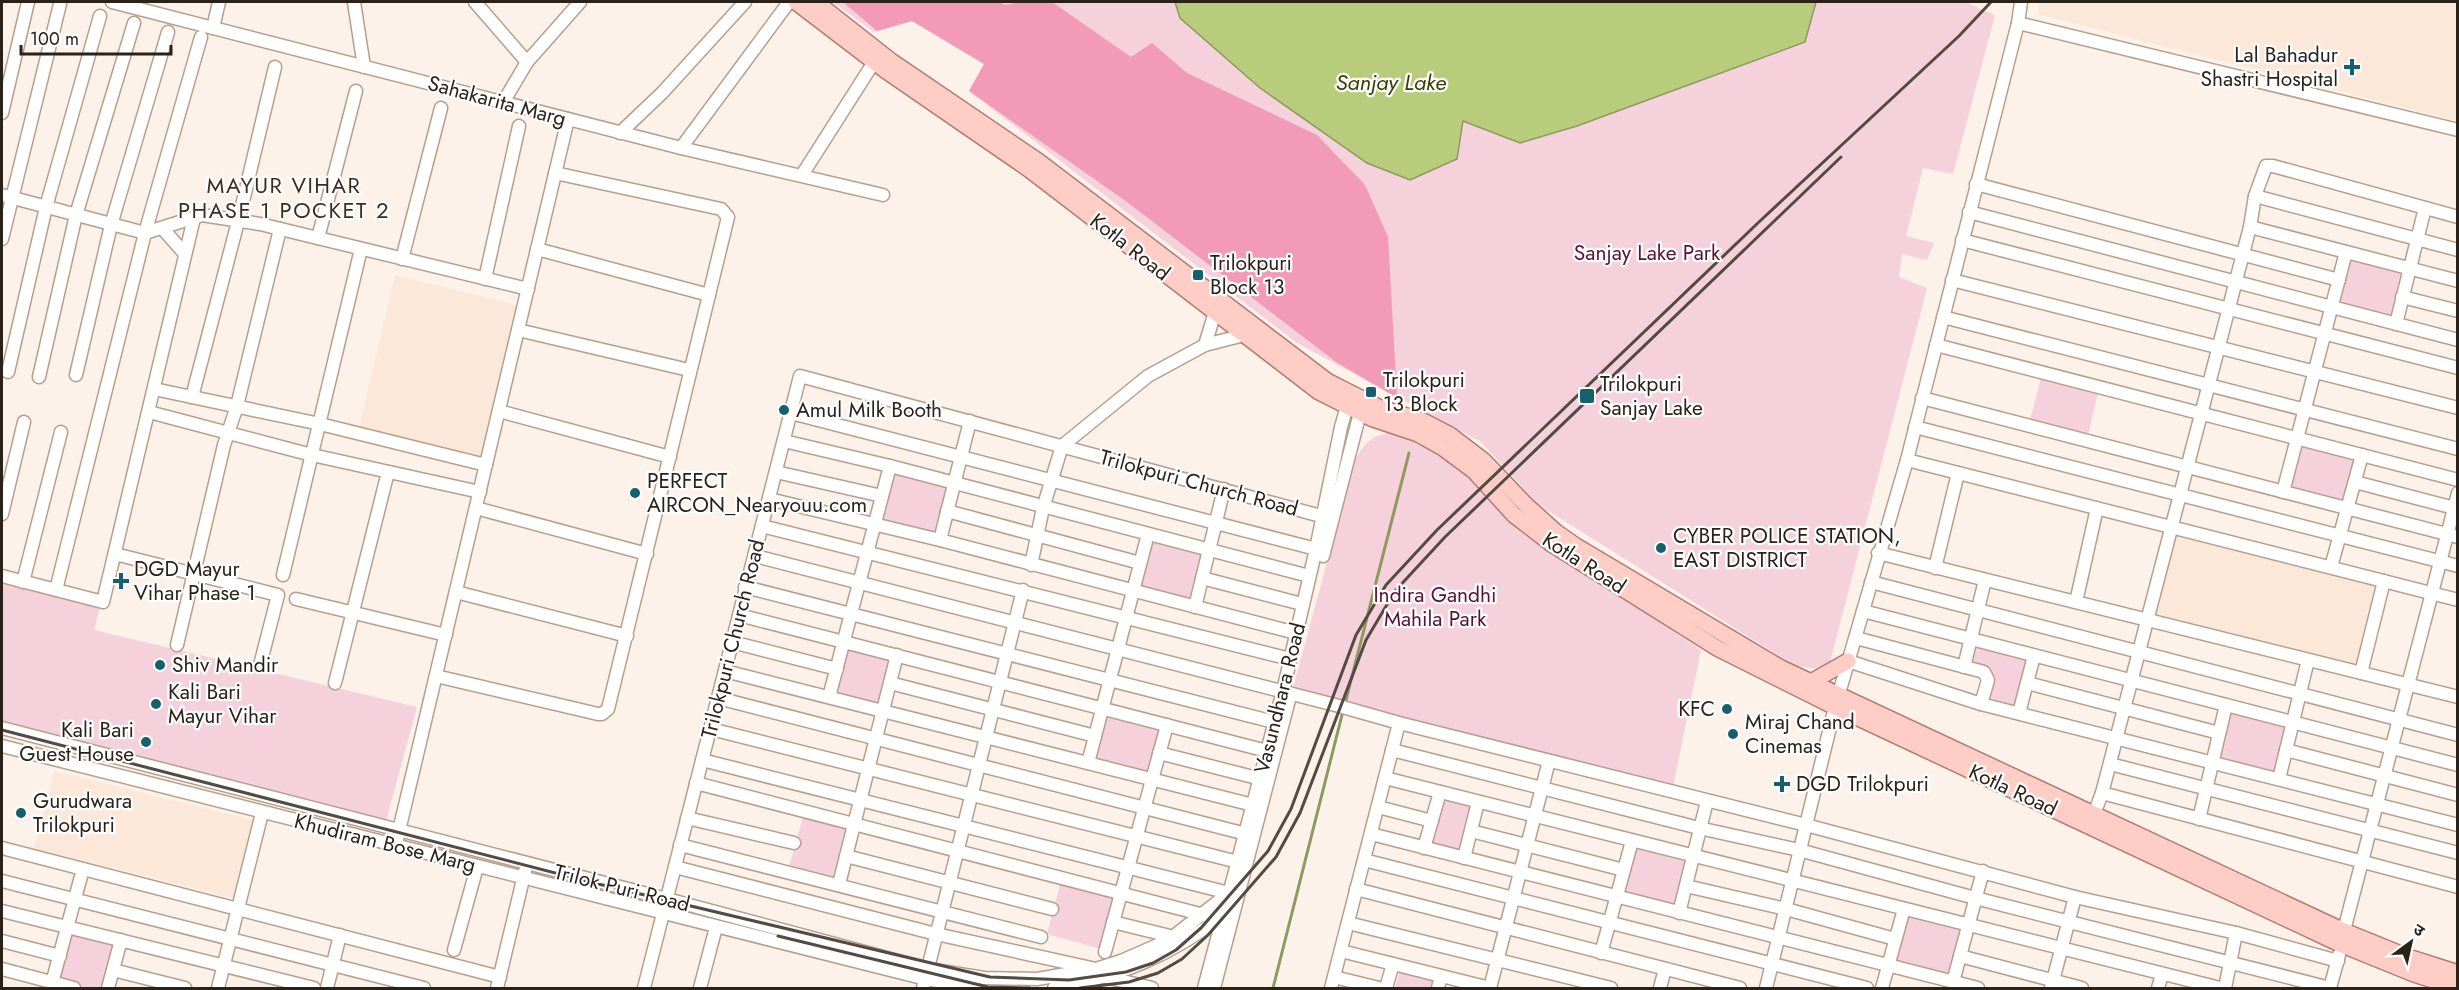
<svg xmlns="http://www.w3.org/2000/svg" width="2459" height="990" viewBox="0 0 2459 990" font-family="Jost,'Noto Sans Devanagari',sans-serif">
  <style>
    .built { fill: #fbe8d9 }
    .green { fill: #f4d1db }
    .forest { fill: #f29ab7 }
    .water { fill: #b8cd7b; stroke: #8d995e; stroke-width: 1.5 }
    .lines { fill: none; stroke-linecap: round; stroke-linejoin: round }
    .stream { stroke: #8d995e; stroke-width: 3 }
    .minor-casing { stroke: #b79f8c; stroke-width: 15 }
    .major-casing { stroke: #b37b70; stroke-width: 18 }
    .minor { stroke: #fff; stroke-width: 12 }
    .major { stroke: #fecdc5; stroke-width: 15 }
    .rail { stroke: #534a42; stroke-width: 3 }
    .poi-dot { fill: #14606d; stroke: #fff; stroke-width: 2 }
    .labels { text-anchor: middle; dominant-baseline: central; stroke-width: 4.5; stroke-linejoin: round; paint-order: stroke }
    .poi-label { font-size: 21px; fill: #2a2119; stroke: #fff; text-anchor: start }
    .street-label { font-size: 21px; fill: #2a2119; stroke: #fff }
    .park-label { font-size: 21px; fill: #5c1032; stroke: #fff }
    .water-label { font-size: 22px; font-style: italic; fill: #344000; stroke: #fff }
    .neighbourhood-label { font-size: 22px; letter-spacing: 1.5px; fill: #402c1c; stroke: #fff }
  </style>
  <rect width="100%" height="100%" fill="#fcf2ea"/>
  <g class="built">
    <path d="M2040 2H2457V121L2037 14Z"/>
    <path d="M395 275 517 305 481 457 359 428Z"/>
    <path d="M2175 536 2377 585 2357 667 2155 617Z"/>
    <path d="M54 771 256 821 237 899 34 848Z"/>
  </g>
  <g class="green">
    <path d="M833 2H1965L1995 15 1953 174 1923 168 1906 236 1934 243 1927 260 1902 254 1899 277 1927 288 1828 670 1795 666 1539 505 1481 442 1297 343 969 91 984 64 912 21 874 32Z"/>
    <path d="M2348 255 2406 269 2393 321 2335 305Z"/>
    <path d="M2042 374 2099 388 2087 440 2029 424Z"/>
    <path d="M1398 432 1444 454 1553 551 1701 650 1673 787 1292 692 1354 462C1366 440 1373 434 1398 432Z"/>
    <path d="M2301 441 2358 456 2346 504 2289 489Z"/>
    <path d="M893 473 951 487 938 538 880 523Z"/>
    <path d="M1149 539 1206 553 1194 605 1136 590Z"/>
    <path d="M2 584 100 607 94 630 417 707 385 825 2 726Z"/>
    <path d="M1973 643 2030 658 2018 706 1985 698 1992 672 1967 666Z"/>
    <path d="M845 645 902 659 890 711 832 695Z"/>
    <path d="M2232 710 2289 725 2277 776 2219 761Z"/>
    <path d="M1105 711 1162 726 1150 777 1092 762Z"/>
    <path d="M1441 799 1474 808 1462 854 1429 845Z"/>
    <path d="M803 817 860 831 847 883 789 867Z"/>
    <path d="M1634 846 1691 860 1678 911 1620 896Z"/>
    <path d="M1060 884 1117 898 1105 950 1047 934Z"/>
    <path d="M1905 914 1962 929 1949 980 1891 965Z"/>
    <path d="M69 931 126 946 115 988H82L55 982Z"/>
    <path d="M1400 971 1433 980 1431 988H1395Z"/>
  </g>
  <path class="forest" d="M843 2H999L1005 5 1019 2H1052L1131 57 1152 43 1187 73 1317 135 1365 185 1388 237 1397 398 1336 362 1127 202 969 91 984 64 912 21 877 31Z"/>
  <path class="water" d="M1175 2H1816L1805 42 1577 126 1520 143 1463 121 1457 159 1410 180 1367 163 1260 88 1180 18Z"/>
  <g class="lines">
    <g class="stream">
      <path d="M1345 704 1409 453"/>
      <path d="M1273 988 1343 711"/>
    </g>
    <defs>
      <g id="minor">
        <path d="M112 2 681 148 883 195"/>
        <path d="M354 2 364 67"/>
        <path d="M475 2 527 62"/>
        <path d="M2018 23 2458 130"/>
        <path d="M213 28 219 2"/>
        <path d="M504 101 527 62 580 2"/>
        <path d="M2 113 28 2"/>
        <path d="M620 133 662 93 745 2"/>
        <path d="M681 148 789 2"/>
        <path d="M802 175 874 62"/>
        <path d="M1976 184 2339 280"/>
        <path d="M2 195 145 233 202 215 260 224 528 289"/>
        <path d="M2255 196 2458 250"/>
        <path d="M1969 212 2458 340"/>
        <path d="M2250 227 2458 281"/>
        <path d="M163 229 185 254"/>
        <path d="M318 238 356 91"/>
        <path d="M2 239 60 4"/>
        <path d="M1962 240 2458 368"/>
        <path d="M537 249 709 295"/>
        <path d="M402 259 441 108"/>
        <path d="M485 279 519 126"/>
        <path d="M1952 280 2458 408"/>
        <path d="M2402 297 2458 311"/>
        <path d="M1943 317 2458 449"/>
        <path d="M2396 324 2425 208"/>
        <path d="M518 330 689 370"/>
        <path d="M1205 345 1215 312"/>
        <path d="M1936 345 2458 480"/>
        <path d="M8 372 46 207 100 16"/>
        <path d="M76 375 111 225 168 32"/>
        <path d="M39 377 76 215 134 23"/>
        <path d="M154 389 320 424 486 465"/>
        <path d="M192 397 240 214 275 67"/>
        <path d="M1922 398 2458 537"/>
        <path d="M499 411 670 457"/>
        <path d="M149 412 312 455 480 492"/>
        <path d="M791 413 1316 549"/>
        <path d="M1915 427 2458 566"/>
        <path d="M784 441 890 466 1309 576"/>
        <path d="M1907 460 2458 600"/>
        <path d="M776 472 882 496"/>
        <path d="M2355 482 2458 509"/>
        <path d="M2283 492 2346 252"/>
        <path d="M769 499 940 540 1296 633"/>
        <path d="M476 508 647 554"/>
        <path d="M947 511 1140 563"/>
        <path d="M2 514 24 422"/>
        <path d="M762 526 1290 659"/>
        <path d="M940 540 970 421"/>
        <path d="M1878 553 2458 697"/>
        <path d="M115 554 278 595 260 665"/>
        <path d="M755 556 1339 706 1399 723 1806 825 2075 897 2236 933 2338 961"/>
        <path d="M1323 556 1360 413 1359 404"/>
        <path d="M1031 565 1043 508 1062 446 1148 376 1205 345 1244 335"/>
        <path d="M2331 567 2362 455"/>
        <path d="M1935 568 1958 473"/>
        <path d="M283 575 361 249"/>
        <path d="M2 576 103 602 194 218"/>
        <path d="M1202 578 1302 604"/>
        <path d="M23 582 61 432"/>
        <path d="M1871 582 2458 735"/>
        <path d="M745 587 1274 722"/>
        <path d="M56 590 145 233 201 37"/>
        <path d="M456 592 627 636"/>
        <path d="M296 599 446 635"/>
        <path d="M2076 602 2097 508"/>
        <path d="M1195 607 1224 489"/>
        <path d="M1863 611 2458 765"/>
        <path d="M739 615 1267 751"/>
        <path d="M1856 638 1984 672 1988 680 1981 704"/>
        <path d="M732 642 837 669"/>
        <path d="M177 645 224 445 237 406 280 229"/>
        <path d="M1848 661 1981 704 2458 825"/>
        <path d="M1964 667 1985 580"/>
        <path d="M725 671 1253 805"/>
        <path d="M2361 673 2384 581"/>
        <path d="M436 676 598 714H602L608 709 728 217 721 209 555 173"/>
        <path d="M335 683 388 472"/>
        <path d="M890 683 1095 736"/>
        <path d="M2027 683 2219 733"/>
        <path d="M829 697 890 466"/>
        <path d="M718 698 1246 834"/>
        <path d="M2019 713 2034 656"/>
        <path d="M2 728 667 899 928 969 984 978 1037 979 1096 969 1121 961 1169 940 1229 893"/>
        <path d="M711 729 1238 862"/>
        <path d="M2 746 926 979 975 988"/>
        <path d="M1392 750 1699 828 1799 850 1975 898 2330 988"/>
        <path d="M2286 750 2458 795"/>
        <path d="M1159 753 1261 779"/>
        <path d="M702 760 1229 893"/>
        <path d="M1088 763 1148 534"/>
        <path d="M2110 764 2458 853"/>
        <path d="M1385 778 2220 988"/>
        <path d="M2279 779 2308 660"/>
        <path d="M696 783 1204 915"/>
        <path d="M2102 793 2458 887"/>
        <path d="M1378 807 1432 821"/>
        <path d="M687 818 794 843"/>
        <path d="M2199 819 2226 705"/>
        <path d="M2091 822 2102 793 2250 227 2255 196 2266 166H2273L2458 217"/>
        <path d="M1471 831 1624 870"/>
        <path d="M1371 834 1978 988"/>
        <path d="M397 839 568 119"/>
        <path d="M680 845 1041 937"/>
        <path d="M2 848 500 977"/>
        <path d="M1424 848 1440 792"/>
        <path d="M846 856 1052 909"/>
        <path d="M1464 858 1478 802"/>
        <path d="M1364 860 1867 988"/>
        <path d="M675 867 936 934 1096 969 1106 977 1152 988"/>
        <path d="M2 881 424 988"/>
        <path d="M839 884 897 655"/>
        <path d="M1686 886 1786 909 1895 939"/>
        <path d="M1356 889 1740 988"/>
        <path d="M2 911 314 988"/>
        <path d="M1679 913 1707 801"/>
        <path d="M1113 922 1174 937"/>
        <path d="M1348 923 1611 988"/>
        <path d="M2342 938 2458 493"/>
        <path d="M2 941 60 956"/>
        <path d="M454 950 477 867"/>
        <path d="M1341 951 1490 988"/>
        <path d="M1105 952 1167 725"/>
        <path d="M1601 953 1632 841"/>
        <path d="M1960 956 2082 988"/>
        <path d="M2 969 74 988"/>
        <path d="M113 970 185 988"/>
        <path d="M1334 977 1379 988"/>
        <path d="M1953 982 1983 871"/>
        <path d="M52 983 83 869"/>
        <path d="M108 988 121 940"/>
        <path d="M218 988 262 813"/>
        <path d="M327 988 340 935"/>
        <path d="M497 988 525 871"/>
        <path d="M644 988 800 376 1332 519"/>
        <path d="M700 988 716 927"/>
        <path d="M923 988 1023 590"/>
        <path d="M1054 988C1118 977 1173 955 1224 914"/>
        <path d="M1204 988 1283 691 1316 549 1341 427 1347 406 1353 401"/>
        <path d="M1214 988 1290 696"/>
        <path d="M1331 988 1399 723"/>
        <path d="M1386 988 1393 964"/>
        <path d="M1438 988 1441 976"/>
        <path d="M1490 988 1549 761"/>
        <path d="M1660 988 1665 969"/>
        <path d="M1766 988 1835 707 1907 460 2018 23 2021 2"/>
        <path d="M1882 988 1904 909"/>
        <path d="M2051 988 2075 897"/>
        <path d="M2158 988 2162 975"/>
        <path d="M2225 988 2236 933"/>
        <path d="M2330 988 2339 955"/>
      </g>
      <g id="major">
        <path d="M796 2 885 70 1030 170 1319 392 1373 419 1418 434 1443 448 1474 471 1514 515 1553 545 1717 648 1835 707 2340 944 2414 974 2458 988"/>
        <path d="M816 2 891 61 1038 161 1327 381 1378 407 1423 421 1450 435 1484 461 1526 505 1556 532 1576 546 1781 668 2344 931 2408 957 2458 973"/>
        <path d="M1811 682 1848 661"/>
      </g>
    </defs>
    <use href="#minor" class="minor-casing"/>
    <use href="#major" class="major-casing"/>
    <use href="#minor" class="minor"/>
    <use href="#major" class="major"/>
    <g class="rail">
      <path d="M2 730 594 883 990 977 1069 980 1126 972 1153 963 1176 950 1201 928 1268 851 1291 809 1356 635 1386 585 1437 530 1760 221 1959 36 1991 2"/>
      <path d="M778 936 988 987 1030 988"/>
      <path d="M1080 988 1129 982 1158 973 1182 959 1208 935 1276 857 1300 813 1366 640 1395 591 1445 537 1841 157"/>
    </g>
  </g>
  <g class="poi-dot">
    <path d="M2349 58h6v6h6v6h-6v6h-6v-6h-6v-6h6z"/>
    <rect x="1192" y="269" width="12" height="12" rx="3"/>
    <rect x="1365" y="386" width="12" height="12" rx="3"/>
    <rect x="1579" y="388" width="16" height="16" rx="3"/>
    <circle cx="784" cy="410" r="6"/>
    <circle cx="635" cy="493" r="6"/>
    <circle cx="1661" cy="548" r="6"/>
    <path d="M118 572h6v6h6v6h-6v6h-6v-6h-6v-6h6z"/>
    <circle cx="160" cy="665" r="6"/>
    <circle cx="156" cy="704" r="6"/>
    <circle cx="1727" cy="709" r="6"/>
    <circle cx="1733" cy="734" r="6"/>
    <circle cx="146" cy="742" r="6"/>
    <path d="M1779 775h6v6h6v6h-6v6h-6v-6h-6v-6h6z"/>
    <circle cx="21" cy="813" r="6"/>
  </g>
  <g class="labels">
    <g class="poi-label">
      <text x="2338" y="55" text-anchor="end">Lal Bahadur<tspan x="2338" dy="24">Shastri Hospital</tspan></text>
      <text x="1210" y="263">Trilokpuri<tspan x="1210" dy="24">Block 13</tspan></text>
      <text x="1383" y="380">Trilokpuri<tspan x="1383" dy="24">13 Block</tspan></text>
      <text x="1600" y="384">Trilokpuri<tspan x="1600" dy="24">Sanjay Lake</tspan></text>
      <text x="796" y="410">Amul Milk Booth</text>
      <text x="647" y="481">PERFECT<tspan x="647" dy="24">AIRCON_Nearyouu.com</tspan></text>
      <text x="1673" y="536">CYBER POLICE STATION,<tspan x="1673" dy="24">EAST DISTRICT</tspan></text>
      <text x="134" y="569">DGD Mayur<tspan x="134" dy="24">Vihar Phase 1</tspan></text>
      <text x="172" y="665">Shiv Mandir</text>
      <text x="168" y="692">Kali Bari<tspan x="168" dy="24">Mayur Vihar</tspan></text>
      <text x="1715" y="709" text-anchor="end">KFC</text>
      <text x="1745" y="722">Miraj Chand<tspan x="1745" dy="24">Cinemas</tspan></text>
      <text x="134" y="730" text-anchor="end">Kali Bari<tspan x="134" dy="24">Guest House</tspan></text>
      <text x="1796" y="784">DGD Trilokpuri</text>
      <text x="33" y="801">Gurudwara<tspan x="33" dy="24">Trilokpuri</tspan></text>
    </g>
    <g class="street-label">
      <text transform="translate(497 101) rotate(15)">Sahakarita Marg</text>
      <text transform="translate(1130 247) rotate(38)">Kotla Road</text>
      <text transform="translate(1199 483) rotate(15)">Trilokpuri Church Road</text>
      <text transform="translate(1584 563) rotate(33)">Kotla Road</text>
      <text transform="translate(733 639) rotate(-76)">Trilokpuri Church Road</text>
      <text transform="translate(1280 698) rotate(-76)">Vasundhara Road</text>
      <text transform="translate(2013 790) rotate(25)">Kotla Road</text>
      <text transform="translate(385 843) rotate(14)">Khudiram Bose Marg</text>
      <text transform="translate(622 888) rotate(14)">Trilok Puri Road</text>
    </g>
    <g class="park-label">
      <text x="1647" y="253">Sanjay Lake Park</text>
      <text x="1435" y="595">Indira Gandhi<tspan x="1435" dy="24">Mahila Park</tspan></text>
    </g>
    <g class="water-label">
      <text x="1391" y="82">Sanjay Lake</text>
    </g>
    <g class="neighbourhood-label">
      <text x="284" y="185">MAYUR VIHAR<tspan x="284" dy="25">PHASE 1 POCKET 2</tspan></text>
    </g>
  </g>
  <rect width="2459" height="990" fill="none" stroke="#2a2119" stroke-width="6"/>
  <g transform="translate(2411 942) rotate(33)" stroke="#ffffff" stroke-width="4.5" paint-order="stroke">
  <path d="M0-4.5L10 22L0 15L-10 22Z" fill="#2a2119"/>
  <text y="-9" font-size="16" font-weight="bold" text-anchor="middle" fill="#2a2119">उ</text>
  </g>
  <path d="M21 45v9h150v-9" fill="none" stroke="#2a2119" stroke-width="3"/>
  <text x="30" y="45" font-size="18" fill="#2a2119" stroke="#ffffff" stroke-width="4.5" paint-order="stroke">100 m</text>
</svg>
